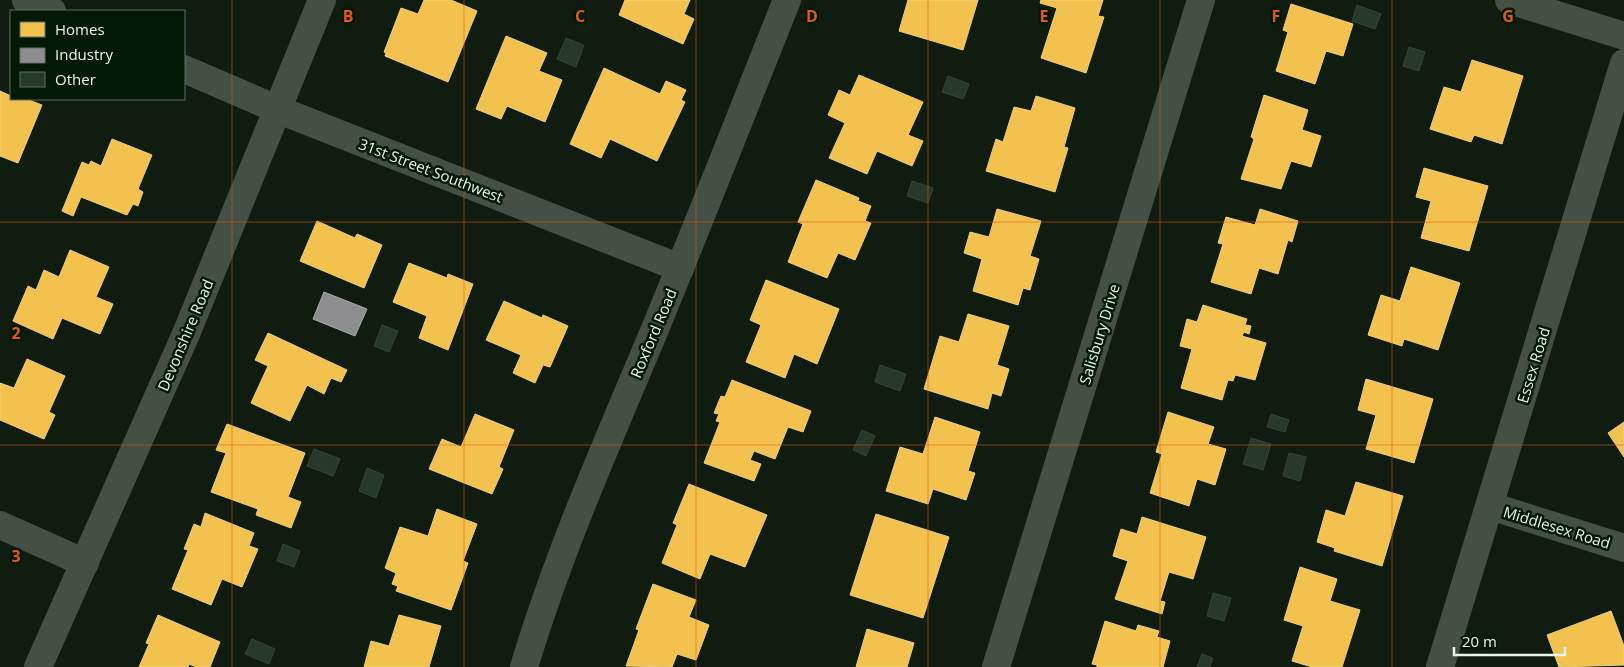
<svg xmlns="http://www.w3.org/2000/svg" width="1624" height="667" viewBox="0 0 1624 667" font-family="'Open Sans',sans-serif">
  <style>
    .homes { fill: #f2c14e; stroke: #efd17c }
    .industry { fill: #8d8d92; stroke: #a8acac }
    .building { fill: #273928; stroke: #394339 }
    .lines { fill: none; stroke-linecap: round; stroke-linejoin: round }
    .minor { stroke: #435043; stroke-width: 28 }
    .grid { fill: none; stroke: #e8590c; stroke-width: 1; stroke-opacity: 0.55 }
    .labels { text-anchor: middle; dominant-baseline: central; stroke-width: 5; stroke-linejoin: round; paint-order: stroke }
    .street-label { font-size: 15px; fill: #e8f6e8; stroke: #031805 }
    .grid-label { font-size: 16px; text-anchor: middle; font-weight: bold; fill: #e8590c; stroke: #031805; stroke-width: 5; stroke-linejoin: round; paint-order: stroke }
  </style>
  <rect width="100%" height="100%" fill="#101c10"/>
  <g class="homes">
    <path d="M424 0H451L477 11 448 82 385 56 386 53 384 52 401 8 418 14Z"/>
    <path d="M625 0H690L684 14 694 19 683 44 619 15Z"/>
    <path d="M908 0H978L963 50 899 31Z"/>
    <path d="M1041 0H1103L1098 16 1104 17 1086 73 1041 58 1057 8 1040 3Z"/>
    <path d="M1291 4 1353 24 1343 56 1326 51 1315 84 1276 71 1288 32 1283 30Z"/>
    <path d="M506 36 547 53 539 71 562 80 545 122 507 106 501 119 476 109Z"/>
    <path d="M1472 60 1523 76 1502 144 1474 135 1471 142 1430 129 1444 87 1461 92Z"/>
    <path d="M604 68 660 94 666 81 686 90 681 100 685 102 657 161 610 139 601 158 570 144Z"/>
    <path d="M859 75 923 102 908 135 923 141 912 166 877 151 867 174 829 158 845 123 828 115 839 90 850 95Z"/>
    <path d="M0 91 11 96V99H26L42 105 18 163 0 156Z"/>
    <path d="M1264 95 1308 110 1302 130 1321 136 1311 167 1291 161 1281 189 1241 179 1254 139 1251 137Z"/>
    <path d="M1036 96 1075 108 1064 147 1068 148 1055 192 986 171 996 139 1003 142 1014 107 1031 111Z"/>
    <path d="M112 139 152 155 138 189 143 192 138 206 133 204 127 215 81 197 73 216 62 211 82 162 89 165 91 161 101 166Z"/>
    <path d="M1424 168 1488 186 1469 251 1421 238 1431 201 1416 197Z"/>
    <path d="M816 180 859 198 858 201 871 206 865 221 871 223 855 260 838 253 827 278 788 262 803 224 798 222Z"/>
    <path d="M997 209 1041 221 1030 256 1039 259 1030 290 1023 288 1018 305 973 291 982 259 964 253 970 232 989 237Z"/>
    <path d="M1260 209 1298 221 1292 242 1288 240 1278 274 1259 268 1251 294 1211 282 1223 244 1218 243 1226 217 1255 225Z"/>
    <path d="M317 221 355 238 357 234 382 245 364 288 300 261Z"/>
    <path d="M70 250 109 267 96 297 113 304 100 334 62 318 53 339 13 321 28 286 36 290 44 270 59 277Z"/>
    <path d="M409 263 447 278 448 274 473 284 448 350 419 338 427 316 393 302Z"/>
    <path d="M1411 267 1460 283 1438 350 1404 339 1402 346 1368 335 1381 295 1400 301Z"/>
    <path d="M766 280 839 309 817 364 794 354 785 378 746 362 761 325 750 320Z"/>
    <path d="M504 301 542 318 543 315 568 326 550 367 543 365 535 383 513 373 521 355 486 340Z"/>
    <path d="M1203 305 1247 319 1245 325 1251 326 1249 334 1244 332 1242 336 1266 343 1255 380 1235 375 1233 381 1228 380 1222 400 1181 388 1192 349 1180 346 1187 319 1197 322Z"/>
    <path d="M968 314 1009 326 997 365 1009 369 1001 396 992 393 988 409 924 389 940 336 959 342Z"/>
    <path d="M268 333 347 370 341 382 331 378 324 394 307 385 290 421 251 403 268 366 255 360Z"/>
    <path d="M27 359 65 376 49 412 55 415 44 439 0 420V383L14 388Z"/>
    <path d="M1366 379 1433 399 1414 463 1366 449 1376 415 1358 410Z"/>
    <path d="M732 380 811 411 803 432 788 427 775 459 754 451 750 460 761 464 754 481 704 463 720 422 716 421 719 414 714 413 721 396 725 397Z"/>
    <path d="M1168 412 1214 427 1208 444 1226 449 1215 485 1197 479 1189 506 1150 493 1162 454 1156 452Z"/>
    <path d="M475 414 514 430 499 467 503 469 492 494 429 469 442 439 461 447Z"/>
    <path d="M935 417 980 432 968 471 975 473 966 500 933 489 928 504 886 491 900 447 923 454Z"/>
    <path d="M1624 422V457L1608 433Z"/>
    <path d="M227 424 305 453 288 497 301 502 291 528 256 515 258 509 211 492 226 453 216 450Z"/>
    <path d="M1356 482 1403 496 1382 566 1334 551 1335 548 1317 542 1326 510 1345 516Z"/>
    <path d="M689 484 767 515 745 567 710 554 700 579 662 563 677 525 673 523Z"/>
    <path d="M437 509 477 524 463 561 468 563 451 610 396 591 398 586 392 584 396 573 385 568 400 527 428 536Z"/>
    <path d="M205 513 254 533 249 546 258 549 242 587 222 579 211 605 172 589 188 550 184 549 194 524 201 527Z"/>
    <path d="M876 514 949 537 923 618 850 595Z"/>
    <path d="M1142 517 1206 537 1193 579 1169 572 1160 601 1165 602 1162 614 1115 599 1128 561 1113 556 1121 529 1137 534Z"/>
    <path d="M1300 567 1337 579 1330 601 1360 610 1342 667H1312L1292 661 1303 626 1284 620Z"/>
    <path d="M653 584 696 600 689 617 709 625 696 660 677 654 672 667 626 666 639 630 636 629Z"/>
    <path d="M1611 611 1624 646V665L1559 667 1547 635Z"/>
    <path d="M158 615 220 642 210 667H196L189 664 188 667H139L149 644 146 643Z"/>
    <path d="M399 615 441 626 429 667H364L371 641 389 646Z"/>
    <path d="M1105 621 1136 631 1138 625 1159 631 1157 637 1170 641 1163 667H1097V665L1092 664Z"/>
    <path d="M867 629 914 643 907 667H856Z"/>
  </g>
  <path class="industry" d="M324 292 367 309 355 336 313 319Z"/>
  <g class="building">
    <path d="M1357 5 1381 14 1375 29 1352 21Z"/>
    <path d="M566 38 584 45 576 67 557 59Z"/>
    <path d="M1409 47 1425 52 1419 71 1403 66Z"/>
    <path d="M948 76 969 84 963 99 942 92Z"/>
    <path d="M912 181 933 188 928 203 907 196Z"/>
    <path d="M382 325 398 331 389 352 374 346Z"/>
    <path d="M880 365 906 374 900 391 875 382Z"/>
    <path d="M1271 414 1289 420 1285 432 1267 427Z"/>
    <path d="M862 430 875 436 866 456 853 450Z"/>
    <path d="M1251 438 1271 444 1263 470 1243 464Z"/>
    <path d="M314 449 340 459 333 476 307 466Z"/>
    <path d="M1289 453 1306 457 1300 481 1283 476Z"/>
    <path d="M367 468 384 475 376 498 359 491Z"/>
    <path d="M283 544 300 551 294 567 277 561Z"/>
    <path d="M1213 593 1231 598 1224 621 1207 616Z"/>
    <path d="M252 639 275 649 269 664 245 654Z"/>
    <path d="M1202 654 1213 658 1210 667H1197Z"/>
  </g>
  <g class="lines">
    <g class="minor">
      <path d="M26 0 52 11"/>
      <path d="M1509 0 1624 36"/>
      <path d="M184 69 279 110 680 268"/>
      <path d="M1490 506 1624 548"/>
      <path d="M0 525 85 563"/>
      <path d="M38 667 186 334 322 0"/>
      <path d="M524 667C559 551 608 441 655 329 700 220 743 110 787 0"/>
      <path d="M996 667 1201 0"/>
      <path d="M1440 667 1624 63"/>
    </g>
  </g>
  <path class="grid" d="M232 0V667M464 0V667M696 0V667M928 0V667M1160 0V667M1392 0V667M0 222H1624M0 445H1624"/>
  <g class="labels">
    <g class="street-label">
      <text transform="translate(431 170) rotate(21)">31st Street Southwest</text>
      <text transform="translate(653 333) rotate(-67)">Roxford Road</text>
      <text transform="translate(1099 334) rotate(-73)">Salisbury Drive</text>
      <text transform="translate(185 335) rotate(-67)">Devonshire Road</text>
      <text transform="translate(1533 365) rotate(-73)">Essex Road</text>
      <text transform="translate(1557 527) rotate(17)">Middlesex Road</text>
    </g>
  </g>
  <g class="grid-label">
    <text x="348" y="22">B</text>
    <text x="580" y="22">C</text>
    <text x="812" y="22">D</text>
    <text x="1044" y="22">E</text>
    <text x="1276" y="22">F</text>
    <text x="1508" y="22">G</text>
    <text x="16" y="339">2</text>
    <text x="16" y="562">3</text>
  </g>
  <rect x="10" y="10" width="175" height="90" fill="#031805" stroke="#5f7160"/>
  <rect x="20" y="22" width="25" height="15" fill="#f2c14e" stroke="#5f7160"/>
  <text x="55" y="35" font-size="15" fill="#e8f6e8">Homes</text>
  <rect x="20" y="48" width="25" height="15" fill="#8d8d92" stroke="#5f7160"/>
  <text x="55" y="60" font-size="15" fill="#e8f6e8">Industry</text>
  <rect x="20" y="72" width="25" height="15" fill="#273928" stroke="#5f7160"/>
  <text x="55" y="85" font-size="15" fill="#e8f6e8">Other</text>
  <path d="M1454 647v8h111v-8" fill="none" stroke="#e8f6e8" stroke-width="2.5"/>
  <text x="1462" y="647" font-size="15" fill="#e8f6e8" stroke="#031805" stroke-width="4" paint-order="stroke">20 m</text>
</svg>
